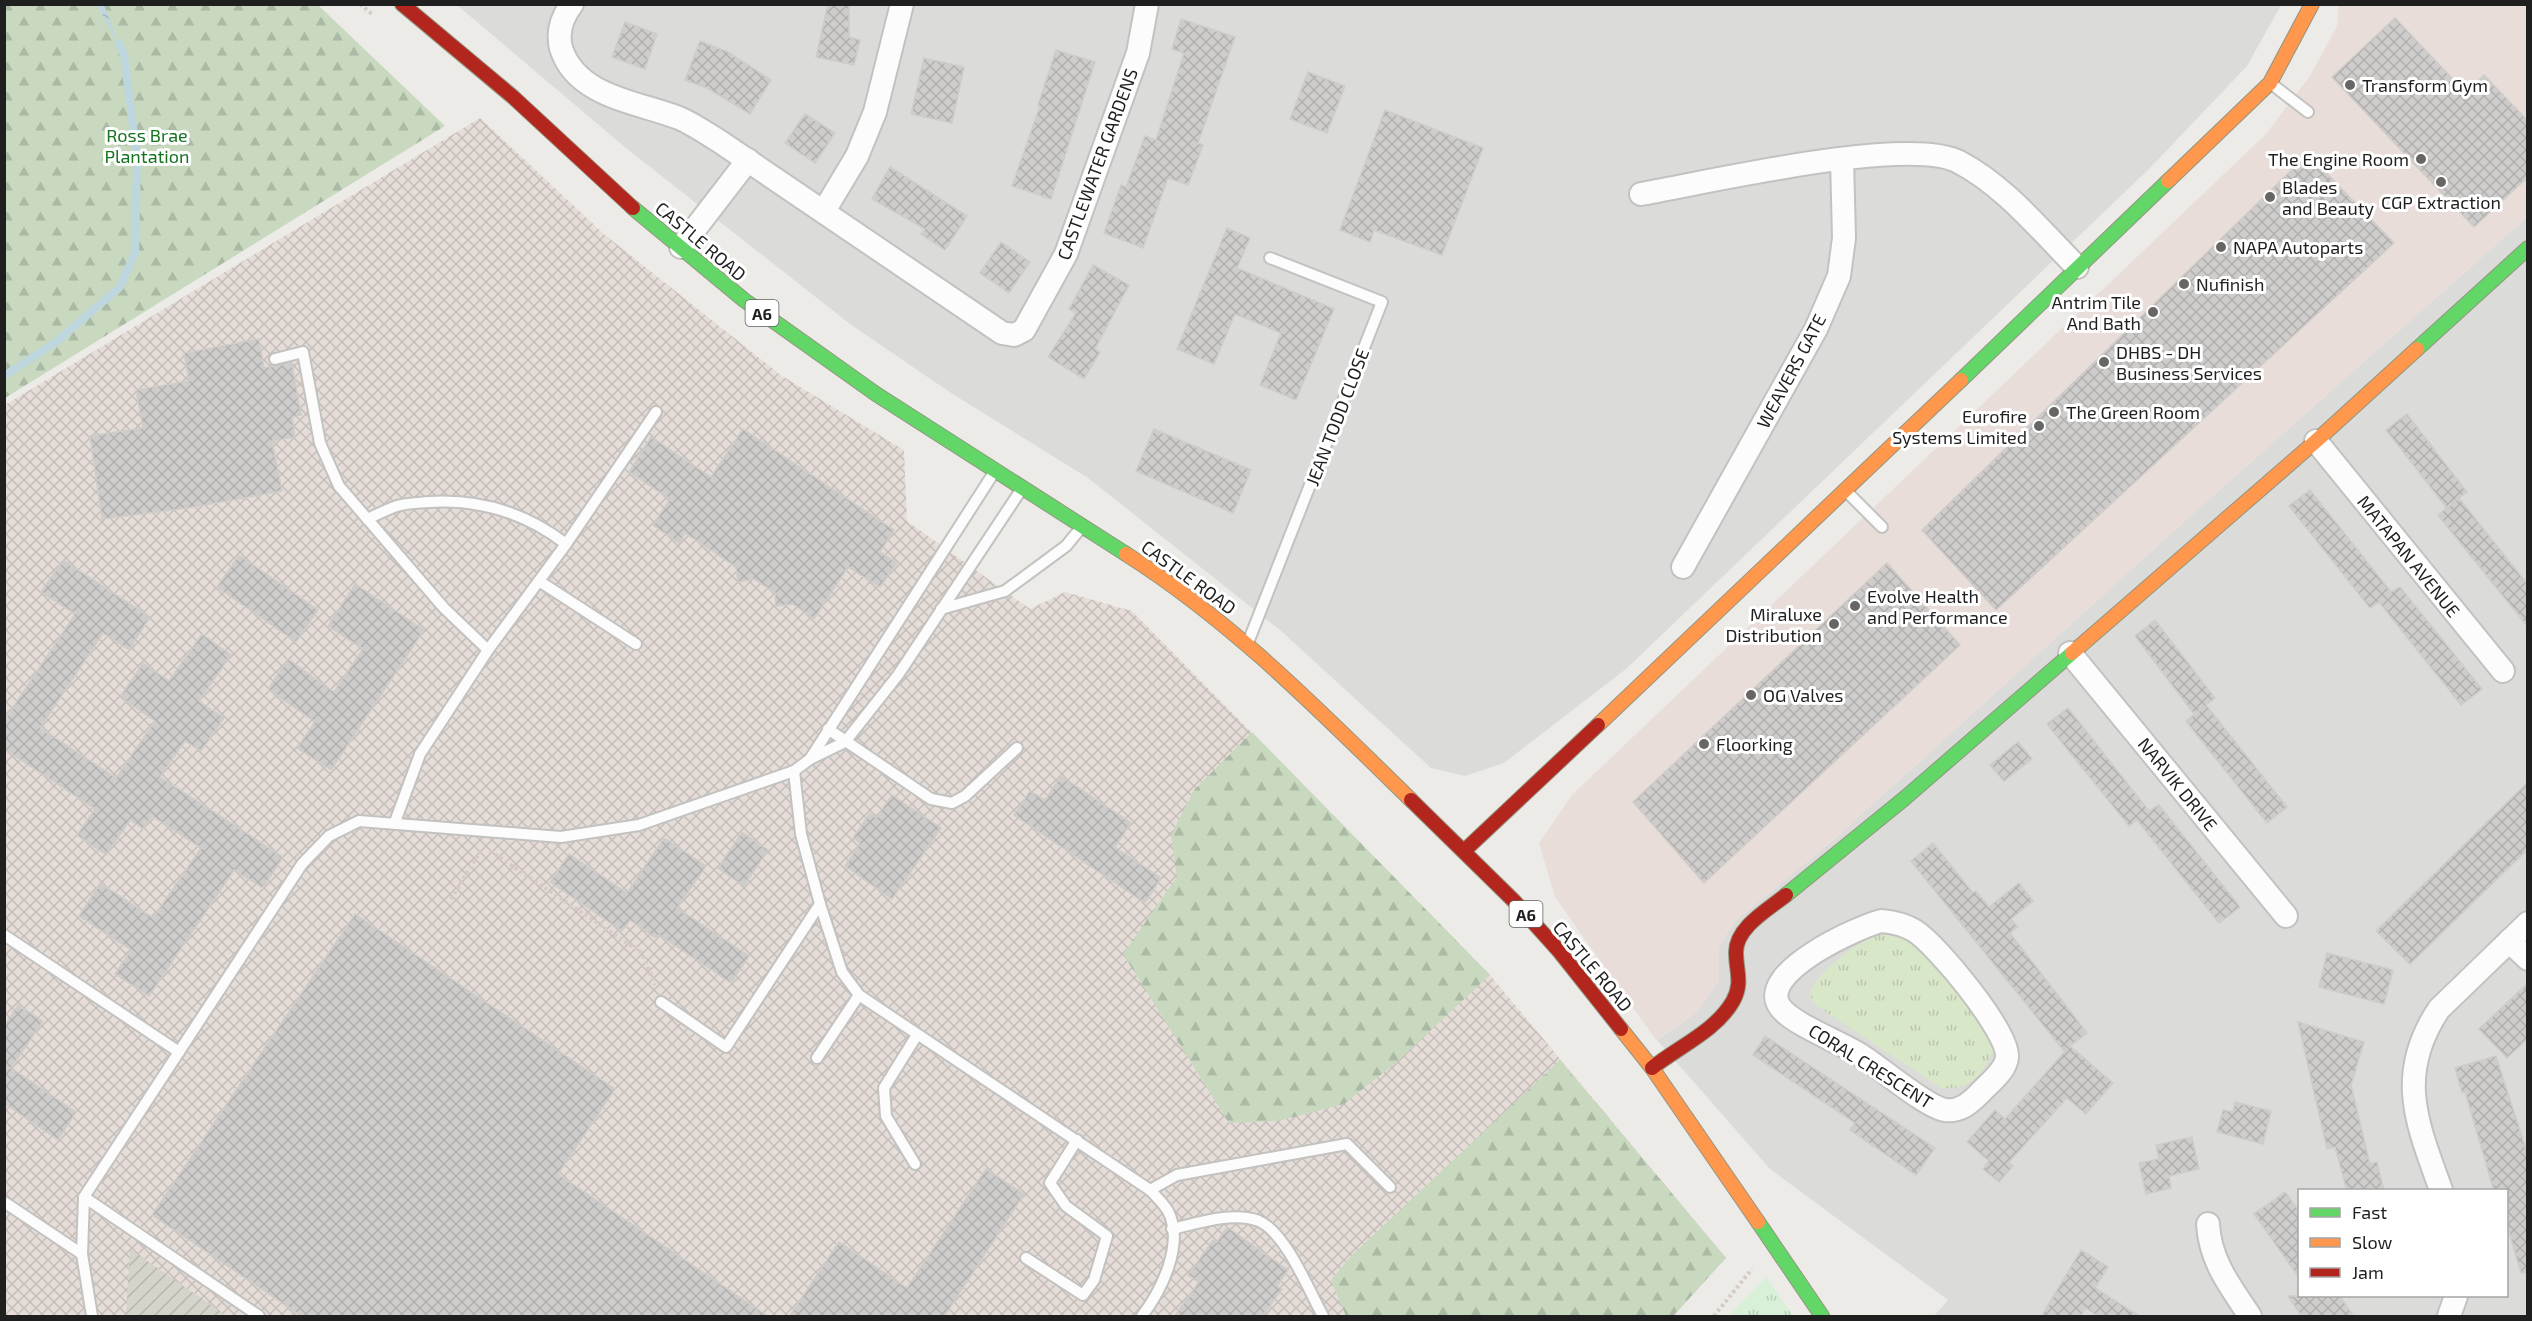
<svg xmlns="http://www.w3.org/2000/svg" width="2532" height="1321" viewBox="0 0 2532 1321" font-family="'Exo 2',sans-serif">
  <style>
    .residential { fill: #dbdbd9; fill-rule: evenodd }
    .commercial { fill: #e9ddda }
    .military { fill: url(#military-cross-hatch) }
    .construction { fill: url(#construction-furrows) }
    .grass { fill: url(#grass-tufts) }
    .forest { fill: url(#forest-firs) }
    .park { fill: url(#park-tufts) }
    .water { fill: url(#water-ripples) }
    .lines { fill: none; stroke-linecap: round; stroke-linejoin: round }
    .stream { stroke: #bed6dd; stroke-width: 8 }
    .building { fill: url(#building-cross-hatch); stroke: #cfcdc9; stroke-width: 1.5 }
    .lane-casing { stroke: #c2c2c0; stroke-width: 14 }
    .street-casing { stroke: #c2c2c0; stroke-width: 26 }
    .fast-casing { stroke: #939581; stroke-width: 16 }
    .slow-casing { stroke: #939581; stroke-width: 16 }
    .jam-casing { stroke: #939581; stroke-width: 16 }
    .path { stroke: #d5cac8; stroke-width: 4; stroke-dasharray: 3 3; stroke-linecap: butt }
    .lane { stroke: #fcfcfc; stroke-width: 10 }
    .street { stroke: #fcfcfc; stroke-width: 22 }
    .fast { stroke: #63d668; stroke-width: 14 }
    .slow { stroke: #ff974d; stroke-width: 14 }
    .jam { stroke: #b3261e; stroke-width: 14 }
    .poi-dot { fill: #676665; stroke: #fff; stroke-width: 2 }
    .labels { text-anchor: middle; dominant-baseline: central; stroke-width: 6; stroke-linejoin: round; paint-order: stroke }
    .shield { fill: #fff; stroke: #626262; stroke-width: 1.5 }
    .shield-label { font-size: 16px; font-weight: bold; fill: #1f1f1f }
    .poi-label { font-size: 18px; fill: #1f1f1f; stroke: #fff; text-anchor: start }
    .park-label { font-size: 18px; fill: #167320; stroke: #fff }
    .street-label { font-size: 18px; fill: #1f1f1f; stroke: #fff }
  </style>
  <defs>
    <pattern id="military-cross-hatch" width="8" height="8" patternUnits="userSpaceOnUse" patternTransform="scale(1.5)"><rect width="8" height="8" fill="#e6ddd8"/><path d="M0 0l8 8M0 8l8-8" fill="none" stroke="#c5bdb9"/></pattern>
    <pattern id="construction-furrows" width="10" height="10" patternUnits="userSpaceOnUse" patternTransform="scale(1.5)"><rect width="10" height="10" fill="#d5d4ca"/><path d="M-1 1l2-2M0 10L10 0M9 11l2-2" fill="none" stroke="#b6b6ad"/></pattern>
    <pattern id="grass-tufts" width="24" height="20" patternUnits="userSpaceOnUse" patternTransform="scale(1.5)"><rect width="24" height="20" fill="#d9e7c9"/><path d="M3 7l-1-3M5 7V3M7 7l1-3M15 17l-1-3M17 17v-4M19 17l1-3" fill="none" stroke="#bac6ac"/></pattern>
    <pattern id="forest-firs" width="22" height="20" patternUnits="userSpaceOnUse" patternTransform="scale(1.5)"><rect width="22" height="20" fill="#c8d9bf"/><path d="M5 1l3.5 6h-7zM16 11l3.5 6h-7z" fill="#abbaa4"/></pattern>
    <pattern id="park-tufts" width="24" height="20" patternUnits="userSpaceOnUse" patternTransform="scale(1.5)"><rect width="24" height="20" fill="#d8f0d8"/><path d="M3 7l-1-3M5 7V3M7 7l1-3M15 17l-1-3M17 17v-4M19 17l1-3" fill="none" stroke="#b9cdb9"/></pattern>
    <pattern id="water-ripples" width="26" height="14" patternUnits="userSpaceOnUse" patternTransform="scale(1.5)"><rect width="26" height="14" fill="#bed6dd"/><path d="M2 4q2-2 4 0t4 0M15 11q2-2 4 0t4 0" fill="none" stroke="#a3b7bd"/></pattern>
    <pattern id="building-cross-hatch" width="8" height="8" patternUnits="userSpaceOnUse" patternTransform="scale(1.5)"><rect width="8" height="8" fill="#cfcdcb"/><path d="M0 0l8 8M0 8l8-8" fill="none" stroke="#b1b0ae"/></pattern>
  </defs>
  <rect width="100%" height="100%" fill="#ecebe8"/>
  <g class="residential">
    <path d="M457 5H2281L2247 66 2150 168 1626 669 1504 763 1465 776 1431 768 1280 630 1088 478 951 393 850 324 626 148Z"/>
    <path d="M2527 217V1316H1934L1948 1300 1770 1169 1657 1040 1697 1012 1719 981V946L1734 922 1832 841 2187 519ZM2300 1190H2506V1296H2300Z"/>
  </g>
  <path class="commercial" d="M2339 5H2527V217L2187 519 1832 841 1734 922 1719 946V981L1697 1012 1656 1040 1555 897 1539 843 1572 795 2266 134 2310 76 2337 26Z"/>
  <path class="military" d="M480 118 605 235 782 376 904 450 907 521 1030 609 1065 592 1132 611 1490 975 1726 1258 1673 1316H5V405Z"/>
  <path class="construction" d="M130 1249 227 1316H126Z"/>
  <path class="grass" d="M1886 929 1916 943 1989 1030 1995 1050C1980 1075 1972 1090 1941 1088L1817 1006 1810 996C1813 972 1864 939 1886 929Z"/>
  <g class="forest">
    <path d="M5 5H318L445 126 5 398Z"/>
    <path d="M1252 732 1490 975 1397 1062 1344 1104 1278 1121 1229 1123 1123 954 1177 877 1171 835 1194 790Z"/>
    <path d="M1560 1060 1726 1258 1673 1316H1346L1331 1280 1352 1255Z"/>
  </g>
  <path class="park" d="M1766 1277 1793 1316H1728Z"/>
  <path class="water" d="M97 5H104L122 52Z"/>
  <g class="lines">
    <path class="stream" d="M4 376 56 342 120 287 135 252 137 158 124 55 119 44"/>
  </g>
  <g class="building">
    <path d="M828 4H849V37L860 40 854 65 816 57Z"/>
    <path d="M2395 18 2466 93 2484 75 2528 121V177L2474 227 2332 77Z"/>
    <path d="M1181 19 1235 37 1198 143 1203 145 1188 185 1168 178 1143 248 1104 233 1121 185 1126 187 1145 136 1156 140 1184 53 1172 49Z"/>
    <path d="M625 22 657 34 645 69 612 57Z"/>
    <path d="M700 41 728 52 771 80 750 114 707 88 685 80Z"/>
    <path d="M1056 50 1095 62 1051 199 1012 186 1040 106 1038 105Z"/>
    <path d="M924 58 964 67 952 123 911 114Z"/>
    <path d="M1308 72 1345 86 1327 133 1290 119Z"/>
    <path d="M1385 110 1483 148 1442 255 1374 230 1370 242 1340 230Z"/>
    <path d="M805 114 835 133 815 163 785 143Z"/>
    <path d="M2308 154 2394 243 1996 610 1922 530Z"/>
    <path d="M890 167 967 216 945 250 921 234 925 229 872 199Z"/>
    <path d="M1227 228 1250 238 1237 268 1334 309 1296 400 1260 385 1281 333 1235 314 1214 364 1177 349Z"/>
    <path d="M1001 242 1030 262 1009 293 980 273Z"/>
    <path d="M1093 265 1129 285 1095 349 1100 352 1084 379 1048 357 1076 313 1069 309Z"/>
    <path d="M259 339 264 368 292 363 301 415 292 417 295 437 272 441 282 491 188 508 102 519 90 436 143 428 136 390 189 381 184 353Z"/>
    <path d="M2407 414 2467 492 2446 507 2386 430Z"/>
    <path d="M743 429 894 530 880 552 897 563 880 587 848 567 814 619 793 604 776 606 775 593 754 579 738 582 736 567 685 533 679 543 653 525 670 499 629 472 651 437 711 477Z"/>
    <path d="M1154 429 1251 470 1233 513 1136 471Z"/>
    <path d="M2310 490 2391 592 2400 587 2482 689 2461 705 2379 602 2370 608 2289 506Z"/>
    <path d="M2459 498 2528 585V627L2438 515Z"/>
    <path d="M239 555 318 610 296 642 217 587Z"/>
    <path d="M63 560 150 617 129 650 103 633 40 728 116 778 155 721 120 697 143 663 169 681 202 634 231 655 199 701 224 718 201 751 185 741 160 777 283 857 263 888 234 870 149 996 115 974 131 950 79 916 100 883 153 918 201 848 152 816 143 829 130 820 106 855 77 835 95 809 4 749V721L75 614 41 592Z"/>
    <path d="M1887 563 1960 645 1704 883 1633 802Z"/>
    <path d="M355 584 424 630 331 770 297 748 315 722 268 689 288 659 334 692 363 649 328 626Z"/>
    <path d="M2155 620 2215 698 2206 705 2287 807 2267 823 2186 721 2205 706 2194 714 2135 636Z"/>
    <path d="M2068 708 2149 811 2159 805 2240 907 2219 923 2137 820 2129 826 2047 724Z"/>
    <path d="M2018 742 2032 759 2004 781 1990 765Z"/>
    <path d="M1061 776 1131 823 1115 847 1161 878 1145 903 1014 815 1030 791 1045 800Z"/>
    <path d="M2528 782V849L2410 964 2376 931Z"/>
    <path d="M892 795 941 828 892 899 845 866 860 843 853 838 870 813 876 818Z"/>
    <path d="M742 832 768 850 744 886 718 868Z"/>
    <path d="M664 838 706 866 677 908 749 956 731 983 659 935 657 939 630 920 622 931 550 882 569 854 627 893Z"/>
    <path d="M1933 843 1973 893 1976 891 1989 907 2019 883 2033 901 2011 919 2018 927 2010 933 2087 1033 2070 1046 2113 1083 2086 1114 2067 1098 2009 1162 2013 1166 1999 1182 1983 1169 1989 1161 1967 1142 1995 1110 2005 1119 2068 1048 2064 1051 1911 861Z"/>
    <path d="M355 914 615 1089 558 1174 769 1317H303L152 1215Z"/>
    <path d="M2327 953 2393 970 2384 1004 2319 987Z"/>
    <path d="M2528 983V1038L2507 1058 2479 1029Z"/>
    <path d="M18 1005 43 1021 11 1068 76 1112 58 1140 4 1103V1026Z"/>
    <path d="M2298 1022 2364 1042 2351 1085 2370 1164 2377 1162 2384 1191H2347L2335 1147 2327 1149Z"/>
    <path d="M1765 1036 1935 1148 1916 1175 1850 1130 1855 1123 1753 1055Z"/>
    <path d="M2496 1056 2528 1155V1272L2521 1273 2506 1222V1191H2494L2465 1092 2462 1093 2455 1068Z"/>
    <path d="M2235 1102 2271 1111 2263 1144 2217 1132 2223 1110 2233 1112Z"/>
    <path d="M2192 1137 2199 1169 2169 1176 2171 1188 2146 1194 2139 1163 2159 1159 2156 1145Z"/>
    <path d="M986 1169 1024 1194 944 1317H789L839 1242 907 1288Z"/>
    <path d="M2285 1192 2300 1212V1279L2254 1214Z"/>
    <path d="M1227 1227 1288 1270 1277 1286 1282 1289 1262 1317H1174L1199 1282 1188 1275 1214 1239 1217 1242Z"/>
    <path d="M2081 1250 2108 1267 2095 1288 2141 1317H2099L2086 1308 2080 1317H2041Z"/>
    <path d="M2288 1296H2340L2354 1317H2302Z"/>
  </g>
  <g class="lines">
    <defs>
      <g id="lane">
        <path d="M2273 85 2308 112"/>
        <path d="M275 359 303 352 320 443 339 486 444 608 488 650"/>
        <path d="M1848 493 1882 527"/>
        <path d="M367 519C377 515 387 509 397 506 406 503 418 503 429 502 479 499 526 513 566 544"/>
        <path d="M539 581 636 644"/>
        <path d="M941 609 1005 591 1066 546 1080 529"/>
        <path d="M1249 640 1382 302 1270 258"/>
        <path d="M828 729 931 799 952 803 965 796 1017 748"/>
        <path d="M810 759 993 474"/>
        <path d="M794 771 801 834 820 904 842 972 859 995 1150 1190C1156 1196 1163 1203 1168 1211 1185 1244 1161 1291 1142 1316"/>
        <path d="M395 822 420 754 488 650 566 544 656 412"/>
        <path d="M4 935 179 1052"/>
        <path d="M661 1002 726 1047 820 904"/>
        <path d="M817 1058 859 995"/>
        <path d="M915 1164 886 1116 884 1088 917 1035"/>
        <path d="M1150 1190 1177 1175 1347 1144 1390 1187"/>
        <path d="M84 1197 259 1316"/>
        <path d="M4 1202 82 1254"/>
        <path d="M1172 1229C1198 1223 1233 1211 1259 1221 1286 1233 1309 1291 1323 1316"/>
        <path d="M1026 1258 1083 1295 1094 1280 1107 1236 1066 1206 1050 1183 1077 1140"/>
        <path d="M92 1316 82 1254 84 1197 302 864 329 836 359 821 561 837 639 825 794 771 810 759 845 742 898 675 1021 490"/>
      </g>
      <g id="street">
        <path d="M572 4C562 17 557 32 561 48 576 97 638 102 679 118 693 124 706 133 719 141L1002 333 1014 335 1024 330 1066 254 1138 53 1147 4"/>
        <path d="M1641 194C1704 183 1909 135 1959 162 2005 186 2041 231 2077 267"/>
        <path d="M824 211 857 156 875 112 902 4"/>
        <path d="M681 247 748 160"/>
        <path d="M2316 441 2503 671"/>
        <path d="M1683 567 1816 329 1839 276 1844 238 1842 159"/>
        <path d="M2070 653 2286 916"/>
        <path d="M1881 921C1893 922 1904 924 1915 931 1937 945 2009 1032 2007 1057 2006 1071 1989 1083 1980 1093 1970 1103 1960 1112 1945 1110 1926 1107 1881 1068 1862 1056 1841 1042 1793 1025 1780 1007 1756 973 1856 928 1881 921Z"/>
        <path d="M2509 941 2528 959"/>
        <path d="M2441 1190C2417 1123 2395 1075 2439 1009L2528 923"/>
        <path d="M2208 1224C2210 1261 2230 1286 2250 1316"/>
        <path d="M2449 1316 2456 1296"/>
      </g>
      <g id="fast">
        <path d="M633 208 744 300 876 394 1126 554"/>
        <path d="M2417 349 2528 248"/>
        <path d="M1961 380 2168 181"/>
        <path d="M1786 895 1905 798 2072 653"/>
        <path d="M1758 1222 1822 1316"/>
      </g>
      <g id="slow">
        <path d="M2168 181 2270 83 2312 4"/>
        <path d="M1126 554C1233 622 1321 712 1411 800"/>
        <path d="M2072 653 2316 441 2417 349"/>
        <path d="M1598 725 1961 380"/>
        <path d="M1621 1029 1652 1068 1758 1222"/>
      </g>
      <g id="jam">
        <path d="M402 4 513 97 633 208"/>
        <path d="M1411 800 1514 901 1559 951 1621 1029"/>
        <path d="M1464 851 1598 725"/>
        <path d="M1652 1068C1678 1047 1716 1031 1733 1001 1743 983 1736 971 1736 952 1736 927 1769 909 1786 895"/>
      </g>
    </defs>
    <use href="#lane" class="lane-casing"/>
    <use href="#street" class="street-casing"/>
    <use href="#fast" class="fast-casing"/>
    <use href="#slow" class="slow-casing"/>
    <use href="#jam" class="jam-casing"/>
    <g class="path">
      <path d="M360 4 373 15"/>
      <path d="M490 851 642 953 655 985"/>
      <path d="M451 899 481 850"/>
      <path d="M1714 1316 1752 1269"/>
    </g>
    <use href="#lane" class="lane"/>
    <use href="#street" class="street"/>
    <use href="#fast" class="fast"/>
    <use href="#slow" class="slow"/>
    <use href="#jam" class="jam"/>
  </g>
  <g class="poi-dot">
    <circle cx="2350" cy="85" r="6"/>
    <circle cx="2421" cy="159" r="6"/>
    <circle cx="2441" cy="182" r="6"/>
    <circle cx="2270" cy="197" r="6"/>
    <circle cx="2221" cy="247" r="6"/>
    <circle cx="2184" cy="284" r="6"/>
    <circle cx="2153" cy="312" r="6"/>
    <circle cx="2104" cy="362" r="6"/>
    <circle cx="2054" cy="412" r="6"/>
    <circle cx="2039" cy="426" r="6"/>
    <circle cx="1855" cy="606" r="6"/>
    <circle cx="1834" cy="624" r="6"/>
    <circle cx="1751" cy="695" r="6"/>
    <circle cx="1704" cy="744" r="6"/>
  </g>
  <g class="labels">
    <g class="shield">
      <rect x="745.5" y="300" width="33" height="26" rx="4.5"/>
      <rect x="1509.5" y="901" width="33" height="26" rx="4.5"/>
    </g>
    <g class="shield-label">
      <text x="762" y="313">A6</text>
      <text x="1526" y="914">A6</text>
    </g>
    <g class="poi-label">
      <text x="2362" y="85">Transform Gym</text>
      <text x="2409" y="159" text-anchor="end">The Engine Room</text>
      <text x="2282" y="187">Blades<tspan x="2282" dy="21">and Beauty</tspan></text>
      <text x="2441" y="202" text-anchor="middle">CGP Extraction</text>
      <text x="2233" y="247">NAPA Autoparts</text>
      <text x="2196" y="284">Nufinish</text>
      <text x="2141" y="302" text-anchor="end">Antrim Tile<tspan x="2141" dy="21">And Bath</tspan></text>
      <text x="2116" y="352">DHBS - DH<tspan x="2116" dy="21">Business Services</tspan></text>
      <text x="2066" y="412">The Green Room</text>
      <text x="2027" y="416" text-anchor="end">Eurofire<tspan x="2027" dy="21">Systems Limited</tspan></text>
      <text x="1867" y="596">Evolve Health<tspan x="1867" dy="21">and Performance</tspan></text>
      <text x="1822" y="614" text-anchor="end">Miraluxe<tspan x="1822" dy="21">Distribution</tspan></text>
      <text x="1763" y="695">OG Valves</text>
      <text x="1716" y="744">Floorking</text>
    </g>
    <g class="park-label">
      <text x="147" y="135">Ross Brae<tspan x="147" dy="21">Plantation</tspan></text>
    </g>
    <g class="street-label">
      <text transform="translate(1097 164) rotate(-70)">CASTLEWATER GARDENS</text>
      <text transform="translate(701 241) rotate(40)">CASTLE ROAD</text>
      <text transform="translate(1791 371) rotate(-62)">WEAVERS GATE</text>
      <text transform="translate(1337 417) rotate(-69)">JEAN TODD CLOSE</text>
      <text transform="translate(2409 556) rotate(51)">MATAPAN AVENUE</text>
      <text transform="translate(1189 577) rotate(36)">CASTLE ROAD</text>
      <text transform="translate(2178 784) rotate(51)">NARVIK DRIVE</text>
      <text transform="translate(1593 966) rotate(50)">CASTLE ROAD</text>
      <text transform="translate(1871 1066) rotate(32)">CORAL CRESCENT</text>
    </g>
  </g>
  <rect width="2532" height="1321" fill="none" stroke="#1f1f1f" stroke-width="12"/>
  <rect x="2298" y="1189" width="210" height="108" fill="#ffffff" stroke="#a5a5a5" stroke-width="1.5"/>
  <rect x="2310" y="1208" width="30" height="9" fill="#63d668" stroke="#a5a5a5" stroke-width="1.5"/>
  <text x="2352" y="1219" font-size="18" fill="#1f1f1f">Fast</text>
  <rect x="2310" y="1238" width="30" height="9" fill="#ff974d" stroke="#a5a5a5" stroke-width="1.5"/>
  <text x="2352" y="1249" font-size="18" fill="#1f1f1f">Slow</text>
  <rect x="2310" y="1268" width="30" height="9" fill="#b3261e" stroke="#a5a5a5" stroke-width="1.5"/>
  <text x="2352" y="1279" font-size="18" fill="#1f1f1f">Jam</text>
</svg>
